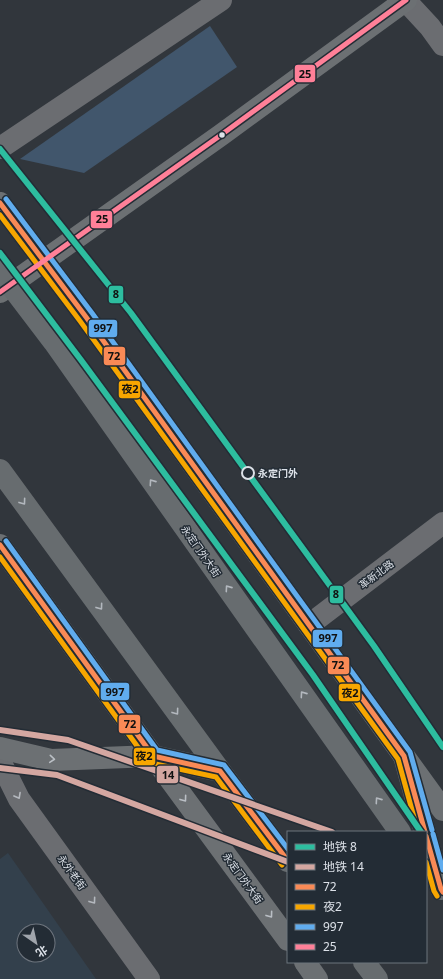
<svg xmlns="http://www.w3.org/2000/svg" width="443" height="979" viewBox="0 0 443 979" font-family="'Noto Sans','Noto Sans SC',sans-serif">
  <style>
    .built { fill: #33404c; fill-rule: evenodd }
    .green { fill: #41566c }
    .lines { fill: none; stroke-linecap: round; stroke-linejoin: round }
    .street { stroke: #6b6d71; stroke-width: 22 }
    .secondary { stroke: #6c7073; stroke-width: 22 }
    .highway { stroke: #676c6f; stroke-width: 22 }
    .bus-1-casing { stroke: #232c35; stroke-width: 8 }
    .bus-2-casing { stroke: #232c35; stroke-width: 8 }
    .bus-3-casing { stroke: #232c35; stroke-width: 8 }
    .bus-4-casing { stroke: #232c35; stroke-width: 8 }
    .bus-1 { stroke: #f98a56; stroke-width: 5 }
    .bus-2 { stroke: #f7a600; stroke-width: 5 }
    .bus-3 { stroke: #60acee; stroke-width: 5 }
    .bus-4 { stroke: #ff8098; stroke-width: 5 }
    .metro-1-casing { stroke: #232c35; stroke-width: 9 }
    .metro-2-casing { stroke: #232c35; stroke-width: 9 }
    .metro-1 { stroke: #2dbd9f; stroke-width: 6 }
    .metro-2 { stroke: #d4a7a1; stroke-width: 6 }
    .oneway { stroke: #b3b8be }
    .oneway2 { stroke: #babfc5 }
    .oneway3 { stroke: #b4b8be }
    .bus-dot { fill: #dce1e8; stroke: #232c35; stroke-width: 1.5 }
    .stop-dot { fill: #232c35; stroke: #dce1e8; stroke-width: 2 }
    .labels { text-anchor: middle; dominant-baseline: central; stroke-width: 3; stroke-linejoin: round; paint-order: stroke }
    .stop-label { font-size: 10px; font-weight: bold; fill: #dce1e8; stroke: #232c35; text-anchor: start }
    .street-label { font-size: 10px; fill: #dce1e8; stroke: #232c35 }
    .line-badge { stroke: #232c35; stroke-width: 1.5 }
    .pale-badge-label { font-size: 11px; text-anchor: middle; font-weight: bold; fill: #111 }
  </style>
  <rect width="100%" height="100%" fill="#31363c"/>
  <path class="built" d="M8 853 96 979H0V859ZM24 931H48V955H24Z"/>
  <path class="green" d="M210 26 237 67 84 173 20 159Z"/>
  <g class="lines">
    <g class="street">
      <path d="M405 0 430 27 443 45"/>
      <path d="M0 148 221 0"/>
      <path d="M309 625 443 523"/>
      <path d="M0 761 19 799 149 979"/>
    </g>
    <g class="secondary">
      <path d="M0 203 86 317 443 810"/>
      <path d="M0 292 221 135 406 0"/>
      <path d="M0 545 153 756 288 940"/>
      <path d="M0 748 51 760 153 756"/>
      <path d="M305 962 317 979"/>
    </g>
    <g class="highway">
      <path d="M0 271 54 342 400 832"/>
      <path d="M0 470 220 771 288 861"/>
      <path d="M153 756 220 771"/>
      <path d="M404 756 425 832"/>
      <path d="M426 836 441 889"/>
      <path d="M364 962 377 979"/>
    </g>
    <defs>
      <g id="bus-1">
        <path d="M0 203 86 317 404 756 425 832"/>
        <path d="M0 545 153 756 220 771 288 861"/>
        <path d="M426 836 441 889 443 892"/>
      </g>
      <g id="bus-2">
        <path d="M0 215 80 321 398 759 418 832"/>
        <path d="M0 557 148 761 151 763 216 777 282 865"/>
        <path d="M426 862 434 891 437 896"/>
      </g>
      <g id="bus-3">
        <path d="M6 199 92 313 410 752 432 830"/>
        <path d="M6 541 157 750 224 765 288 849"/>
        <path d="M433 834 443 870"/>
      </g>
      <path id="bus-4" d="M0 292 221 135 406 0"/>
    </defs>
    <use href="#bus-1" class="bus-1-casing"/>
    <use href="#bus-2" class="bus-2-casing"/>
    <use href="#bus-3" class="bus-3-casing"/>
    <use href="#bus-4" class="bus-4-casing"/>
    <use href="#bus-1" class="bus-1"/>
    <use href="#bus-2" class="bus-2"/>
    <use href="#bus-3" class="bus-3"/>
    <use href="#bus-4" class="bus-4"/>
    <defs>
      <g id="metro-1">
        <path d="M0 149 131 313 374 646 443 747"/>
        <path d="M0 253 81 360 313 675 421 832"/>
      </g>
      <g id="metro-2">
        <path d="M0 730 68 740 332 832"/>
        <path d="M0 768 57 775 288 862"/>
      </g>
    </defs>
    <use href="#metro-1" class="metro-1-casing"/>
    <use href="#metro-2" class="metro-2-casing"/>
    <use href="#metro-1" class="metro-1"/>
    <use href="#metro-2" class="metro-2"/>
  </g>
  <defs><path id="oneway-chevron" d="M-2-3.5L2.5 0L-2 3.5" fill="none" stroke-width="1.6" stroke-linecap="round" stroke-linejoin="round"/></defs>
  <g class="oneway">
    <use href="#oneway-chevron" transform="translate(152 482) rotate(-125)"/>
    <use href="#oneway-chevron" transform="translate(23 502) rotate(54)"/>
    <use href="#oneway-chevron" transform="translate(228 588) rotate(-125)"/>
    <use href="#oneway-chevron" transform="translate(100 607) rotate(54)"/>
    <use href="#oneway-chevron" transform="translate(303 694) rotate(-125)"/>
    <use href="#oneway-chevron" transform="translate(176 712) rotate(54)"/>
    <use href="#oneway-chevron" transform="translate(378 800) rotate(-125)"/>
  </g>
  <g class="oneway2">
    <use href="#oneway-chevron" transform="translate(52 759) rotate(5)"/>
    <use href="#oneway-chevron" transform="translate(184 799) rotate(54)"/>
    <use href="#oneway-chevron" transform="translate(270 915) rotate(54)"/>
  </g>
  <g class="oneway3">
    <use href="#oneway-chevron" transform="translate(18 796) rotate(61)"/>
    <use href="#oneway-chevron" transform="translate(93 901) rotate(54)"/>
  </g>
  <circle class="bus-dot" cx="222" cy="135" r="3.5"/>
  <circle class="stop-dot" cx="248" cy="473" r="6"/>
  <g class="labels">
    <g class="stop-label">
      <text x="258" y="473">永定门外</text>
    </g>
    <g class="street-label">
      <text transform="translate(201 551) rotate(55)">永定门外大街</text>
      <text transform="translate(376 574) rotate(-37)">革新北路</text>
      <text transform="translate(72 872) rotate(54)">永外老街</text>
      <text transform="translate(243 878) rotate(54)">永定门外大街</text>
    </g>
  </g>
  <g class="line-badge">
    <rect x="294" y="64" width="22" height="19" rx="4" fill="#ff8098"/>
    <rect x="90" y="210" width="23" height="19" rx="4" fill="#ff8098"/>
    <rect x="108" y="285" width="16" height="19" rx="4" fill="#2dbd9f"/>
    <rect x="88" y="319" width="30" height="19" rx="4" fill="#60acee"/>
    <rect x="103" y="346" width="23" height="20" rx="4" fill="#f98a56"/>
    <rect x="118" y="380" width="23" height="19" rx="4" fill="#f7a600"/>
    <rect x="329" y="585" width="15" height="19" rx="4" fill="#2dbd9f"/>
    <rect x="312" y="629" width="31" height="19" rx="4" fill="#60acee"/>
    <rect x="327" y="656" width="23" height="19" rx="4" fill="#f98a56"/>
    <rect x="100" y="682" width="30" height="19" rx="4" fill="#60acee"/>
    <rect x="338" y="683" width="23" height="19" rx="4" fill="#f7a600"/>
    <rect x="118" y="714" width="23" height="20" rx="4" fill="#f98a56"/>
    <rect x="133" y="747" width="23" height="19" rx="4" fill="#f7a600"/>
    <rect x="156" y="765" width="23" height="19" rx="4" fill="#d4a7a1"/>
  </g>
  <g class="pale-badge-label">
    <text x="305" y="78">25</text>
    <text x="102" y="223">25</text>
    <text x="116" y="298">8</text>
    <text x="103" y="332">997</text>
    <text x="114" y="360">72</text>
    <text x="130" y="393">夜2</text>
    <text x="336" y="598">8</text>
    <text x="328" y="642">997</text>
    <text x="338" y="669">72</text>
    <text x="115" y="696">997</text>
    <text x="350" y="697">夜2</text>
    <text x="130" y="728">72</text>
    <text x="144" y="760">夜2</text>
    <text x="168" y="779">14</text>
  </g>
  <rect x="287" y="831" width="140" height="132" fill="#232c35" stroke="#6d747d"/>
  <rect x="295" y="844" width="20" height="6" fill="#2dbd9f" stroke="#6d747d"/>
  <text x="323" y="851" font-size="12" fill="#dce1e8">地铁 8</text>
  <rect x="295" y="864" width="20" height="6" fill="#d4a7a1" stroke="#6d747d"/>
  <text x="323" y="871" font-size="12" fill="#dce1e8">地铁 14</text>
  <rect x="295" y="884" width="20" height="6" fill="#f98a56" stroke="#6d747d"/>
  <text x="323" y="891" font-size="12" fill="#dce1e8">72</text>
  <rect x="295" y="904" width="20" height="6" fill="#f7a600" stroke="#6d747d"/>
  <text x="323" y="911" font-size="12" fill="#dce1e8">夜2</text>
  <rect x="295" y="924" width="20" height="6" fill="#60acee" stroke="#6d747d"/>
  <text x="323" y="931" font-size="12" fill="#dce1e8">997</text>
  <rect x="295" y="944" width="20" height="6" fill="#ff8098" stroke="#6d747d"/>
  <text x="323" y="951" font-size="12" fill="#dce1e8">25</text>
  <g transform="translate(36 943) rotate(146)"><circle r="19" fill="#232c35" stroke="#6d747d"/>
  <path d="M0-3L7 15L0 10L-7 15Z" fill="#a0a5ac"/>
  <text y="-6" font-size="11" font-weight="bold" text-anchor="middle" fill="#dce1e8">北</text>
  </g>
</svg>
